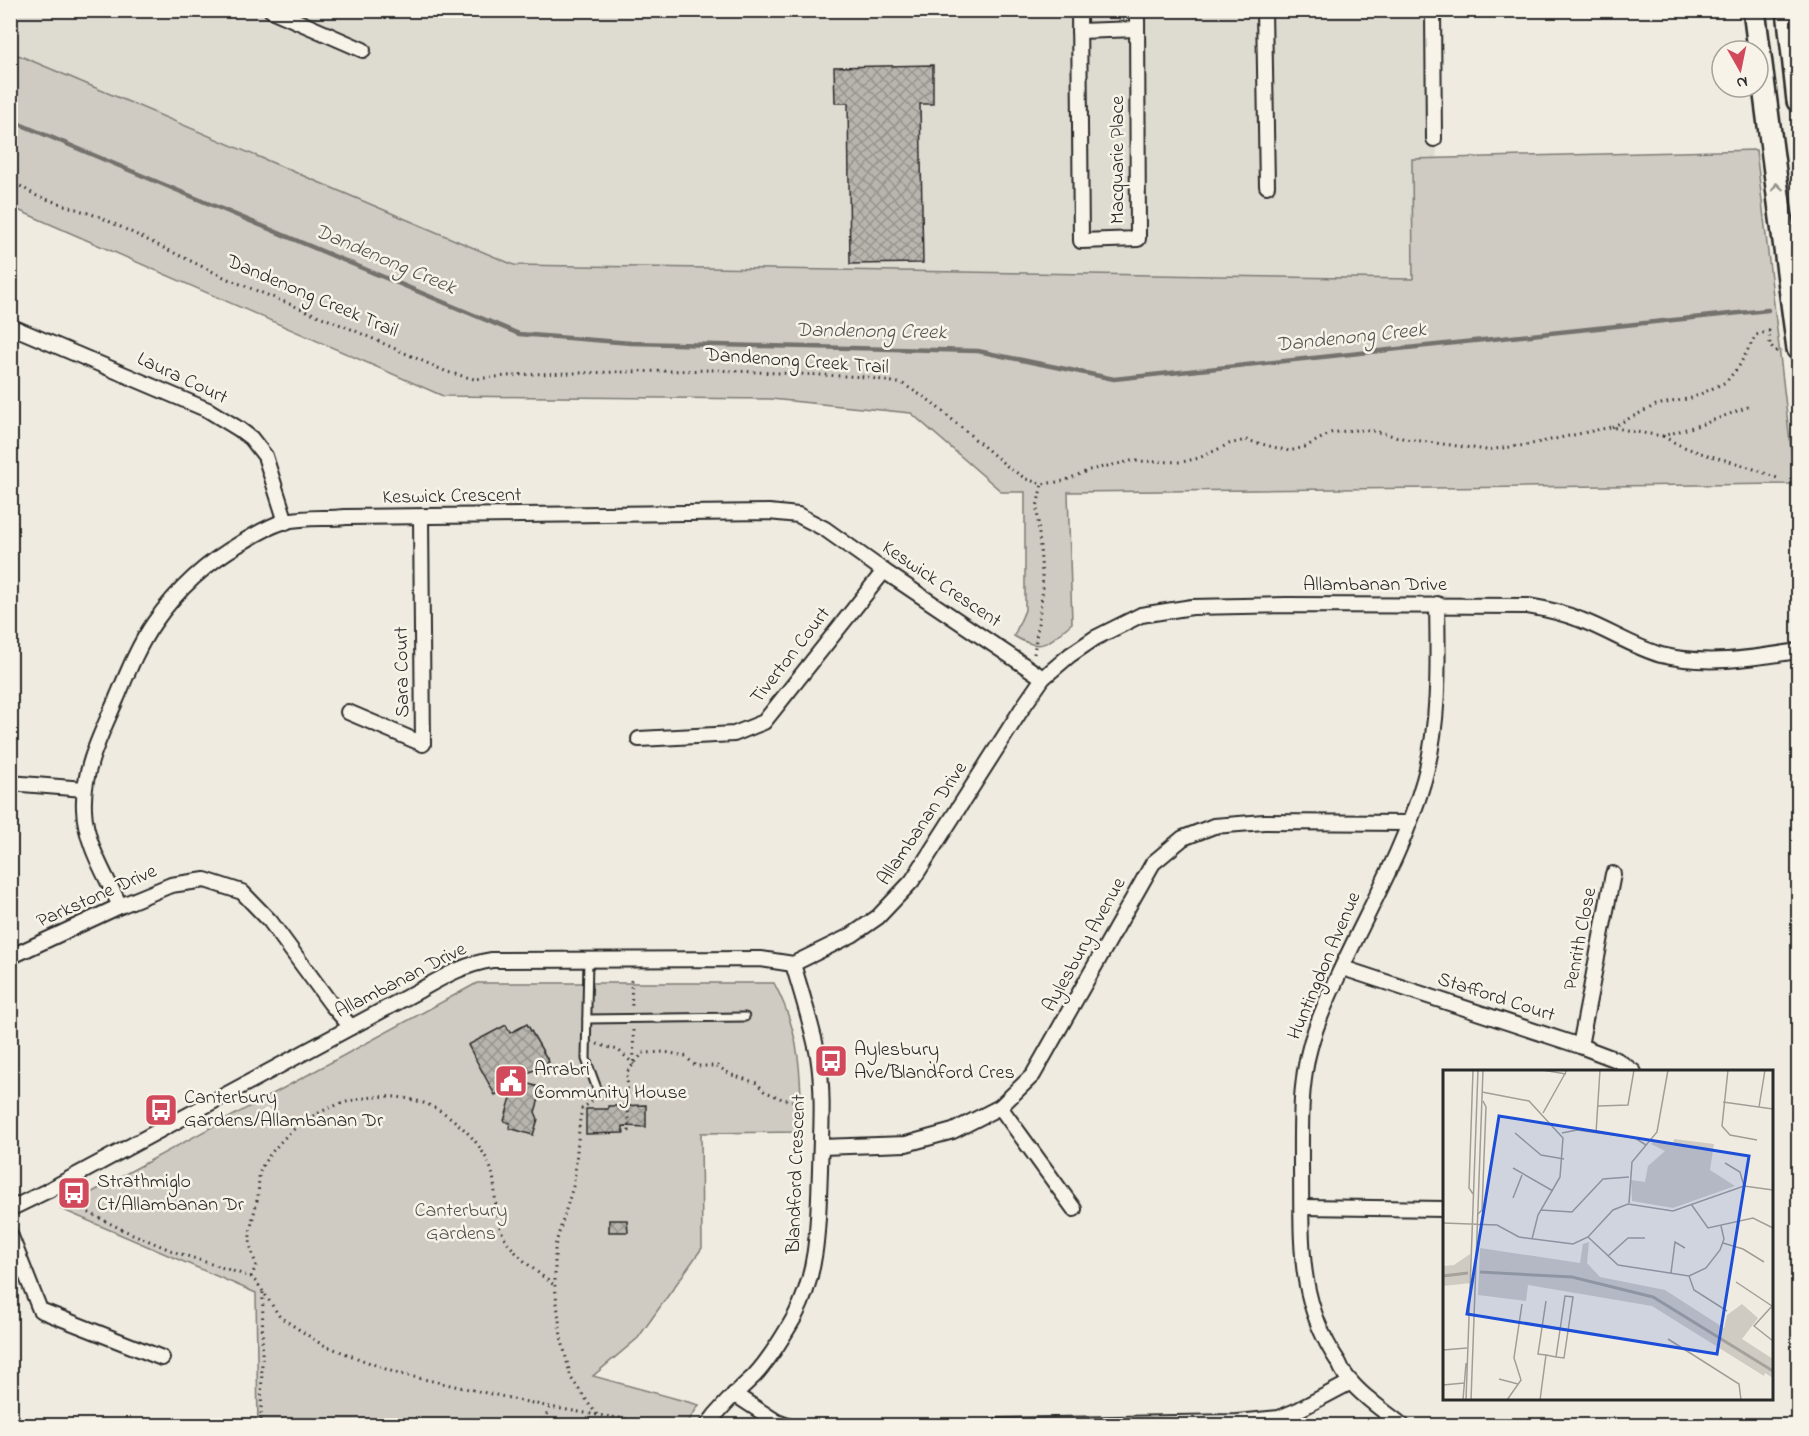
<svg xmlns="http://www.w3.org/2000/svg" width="1809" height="1436" viewBox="0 0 1809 1436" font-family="'Indie Flower',sans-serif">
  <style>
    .built { fill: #dedbd1 }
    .green { fill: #cfcbc2; stroke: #7d7b76; stroke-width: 1.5 }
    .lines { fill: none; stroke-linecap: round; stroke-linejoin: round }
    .stream { stroke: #74726e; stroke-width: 4.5 }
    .building { fill: url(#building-cross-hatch); stroke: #2b2b2b; stroke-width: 1.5 }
    .service-casing { stroke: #2b2b2b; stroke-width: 11 }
    .minor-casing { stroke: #2b2b2b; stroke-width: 18 }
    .primary-casing { stroke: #2b2b2b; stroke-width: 26 }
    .path { stroke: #2b2b2b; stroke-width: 3; stroke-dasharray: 1.5 4.5; stroke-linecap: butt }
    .service { stroke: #f7f3e8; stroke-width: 7 }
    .minor { stroke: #f7f3e8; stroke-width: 14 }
    .primary { stroke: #f7f3e8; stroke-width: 21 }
    .oneway { stroke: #918f8a }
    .labels { text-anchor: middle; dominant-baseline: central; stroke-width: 5; stroke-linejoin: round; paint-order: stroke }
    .street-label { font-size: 20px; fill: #2b2b2b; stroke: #f7f3e8 }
    .poi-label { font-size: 20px; fill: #2b2b2b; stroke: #f7f3e8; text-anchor: start }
    .park-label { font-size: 20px; fill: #545351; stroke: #f7f3e8 }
    .water-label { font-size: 21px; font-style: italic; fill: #555552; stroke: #f7f3e8 }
    .inset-river { fill: none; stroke: #a4a29a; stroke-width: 3 }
    .inset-road { fill: none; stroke: #a19e98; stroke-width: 1.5 }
    .view { fill: #1d4ed8; fill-opacity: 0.15; stroke: #1d4ed8; stroke-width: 3 }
    .inset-edge { fill: none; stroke: #2b2b2b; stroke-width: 3 }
  </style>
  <defs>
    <pattern id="building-cross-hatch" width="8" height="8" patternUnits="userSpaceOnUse" patternTransform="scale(1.5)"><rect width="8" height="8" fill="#b8b5ae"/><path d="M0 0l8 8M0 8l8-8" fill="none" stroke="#96938e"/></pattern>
  </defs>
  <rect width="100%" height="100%" fill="#efebe0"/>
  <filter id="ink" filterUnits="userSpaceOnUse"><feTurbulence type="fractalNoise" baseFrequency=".0167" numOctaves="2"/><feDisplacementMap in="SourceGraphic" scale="12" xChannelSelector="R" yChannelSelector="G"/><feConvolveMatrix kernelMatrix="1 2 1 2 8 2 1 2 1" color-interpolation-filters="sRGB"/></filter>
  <g filter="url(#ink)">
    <path class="built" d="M10 11H1434L1437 159H1412L1413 279 514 265 11 52Z"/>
    <g class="green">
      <path d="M11 52 514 265 1413 279 1412 159 1756 150 1795 484 1068 492 1072 623C1049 642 1043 654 1014 636L1025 610V492H1002L911 413 771 399 443 396 11 207Z"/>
      <path d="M477 983H774C801 1033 801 1076 802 1132L701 1133 702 1248 638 1338 593 1376 699 1405 686 1425H258L256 1293 61 1209Z"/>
    </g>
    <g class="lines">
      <path class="stream" d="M10 120 519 334 631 343 978 351 1114 379 1768 310"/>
    </g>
    <g class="building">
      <path d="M933 65V104H920L923 263 850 264 848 103H835L834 67Z"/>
      <path d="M527 1024 549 1062 515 1080 539 1087 544 1096 539 1099 535 1112 538 1119 533 1135 509 1128 510 1123 504 1121 515 1084 495 1095 468 1045 506 1025 510 1033Z"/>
      <path d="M646 1105V1127L623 1126V1133L586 1134V1109H608V1106Z"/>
      <path d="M609 1220H627L628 1232H609Z"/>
    </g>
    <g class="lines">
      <defs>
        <g id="service">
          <path d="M588 959 586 1059 599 1094"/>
          <path d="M587 1019 745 1017"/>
        </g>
        <g id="minor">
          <path d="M271 10 363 50"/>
          <path d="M1079 10 1081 241 1138 239 1137 10"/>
          <path d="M1264 10 1267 186"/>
          <path d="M1433 10 1434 139"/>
          <path d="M1079 31 1137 29"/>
          <path d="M10 326 208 410 239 429 251 438 265 456 286 522"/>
          <path d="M348 712 423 744 421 517"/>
          <path d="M639 739 734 734 764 722 884 571"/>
          <path d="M10 783 84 789"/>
          <path d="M120 906C106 876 85 843 84 809 82 771 101 734 116 700 127 674 138 646 154 623 177 590 206 563 241 543 254 535 271 525 286 521 305 517 326 519 346 517L769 512 798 515 825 529 884 571 1043 678"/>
          <path d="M10 957 120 906 171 885 205 880 242 892 270 921 331 1004 351 1027"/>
          <path d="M1343 968 1580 1046 1617 1060 1634 1072"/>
          <path d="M1580 1046 1613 874"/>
          <path d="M1000 1107 1074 1209"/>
          <path d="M821 1147 906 1144 953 1131 1000 1107 1033 1075 1153 863 1183 838 1214 826 1264 822 1408 823"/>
          <path d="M1302 1207 1444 1209"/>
          <path d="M10 1209 47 1191 420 990C443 977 465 964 492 960L761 959 793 964 852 935 878 917 912 881 1023 707 1043 678 1070 655 1095 638 1141 615 1192 607 1286 605 1528 606C1546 609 1564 613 1581 620 1608 630 1633 647 1661 655 1707 666 1753 658 1798 651"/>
          <path d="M10 1234 40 1310 162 1358"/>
          <path d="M734 1394 777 1422 788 1426"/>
          <path d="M707 1426C721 1406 737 1392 754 1376 770 1359 783 1337 795 1316 819 1271 818 1219 820 1170 821 1133 824 1093 818 1056 812 1025 802 995 793 964"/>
          <path d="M995 1426 1237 1422 1279 1418 1298 1410 1351 1382"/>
          <path d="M1403 1426C1386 1412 1365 1399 1351 1382 1346 1377 1342 1370 1339 1363 1296 1299 1302 1240 1301 1167 1301 1120 1299 1073 1316 1028 1347 944 1399 867 1424 780 1440 723 1438 663 1437 604"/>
        </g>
        <g id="primary">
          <path d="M1754 10 1798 349"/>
          <path d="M1788 10 1798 101"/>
        </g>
      </defs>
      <use href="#service" class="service-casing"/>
      <use href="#minor" class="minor-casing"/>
      <use href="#primary" class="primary-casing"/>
      <g class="path">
        <path d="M10 180 37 196 100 217 228 279 351 329 447 372 474 379 529 374 713 370 866 377 903 384 930 401 1008 467 1026 479 1042 484 1064 481 1089 470 1131 461 1182 462 1199 458 1229 444 1246 440 1289 451 1305 447 1331 433 1353 430 1374 431 1406 439 1487 450 1527 445 1611 427 1636 432 1663 436 1706 423 1748 407"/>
        <path d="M1612 427 1656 405 1692 398 1726 382 1739 366 1756 335 1769 331 1770 345 1774 351H1782"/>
        <path d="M1663 436C1686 451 1713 456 1739 464 1753 468 1766 474 1780 479"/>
        <path d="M1034 654 1043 588 1037 507 1042 484"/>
        <path d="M631 980 632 1008"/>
        <path d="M633 1030 634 1062"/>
        <path d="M597 1044 618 1050 634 1064"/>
        <path d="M592 1101 582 1109 580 1119 574 1183 555 1246V1286L561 1337 571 1378 597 1415 677 1426"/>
        <path d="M623 1132 629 1131 627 1072 643 1053 665 1052 685 1056 696 1066H717L732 1075 757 1083 764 1091 782 1099 803 1103"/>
        <path d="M62 1199 121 1229 175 1252 251 1277 258 1284 280 1317 321 1344 396 1373 550 1407 597 1415"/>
        <path d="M251 1277 256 1266C254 1256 249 1247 250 1235 251 1222 256 1208 258 1195 259 1188 258 1179 260 1172 263 1162 271 1153 278 1145 317 1098 400 1078 451 1118 469 1132 485 1150 492 1172 497 1190 493 1212 501 1230 511 1254 535 1270 555 1286"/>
        <path d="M261 1426 263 1292"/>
        <path d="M542 1426 550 1407"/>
      </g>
      <use href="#service" class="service"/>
      <use href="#minor" class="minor"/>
      <use href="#primary" class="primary"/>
    </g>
    <defs><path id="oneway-chevron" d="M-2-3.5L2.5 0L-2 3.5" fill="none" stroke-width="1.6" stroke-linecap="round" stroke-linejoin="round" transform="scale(1.5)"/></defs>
    <use class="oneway" href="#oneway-chevron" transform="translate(1777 187) rotate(-98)"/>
  </g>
  <defs>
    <symbol id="bus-square" viewBox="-11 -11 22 22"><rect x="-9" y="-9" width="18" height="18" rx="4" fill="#d1495b" stroke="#f7f3e8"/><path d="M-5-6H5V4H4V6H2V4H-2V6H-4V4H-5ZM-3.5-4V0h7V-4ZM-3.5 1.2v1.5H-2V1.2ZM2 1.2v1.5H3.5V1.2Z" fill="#fff"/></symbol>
    <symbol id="civic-square" viewBox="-11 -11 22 22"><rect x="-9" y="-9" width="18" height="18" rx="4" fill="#d1495b" stroke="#f7f3e8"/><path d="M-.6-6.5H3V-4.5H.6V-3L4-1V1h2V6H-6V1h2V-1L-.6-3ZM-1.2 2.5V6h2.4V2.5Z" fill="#fff"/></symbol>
  </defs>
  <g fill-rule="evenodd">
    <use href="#bus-square" x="812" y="1042" width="38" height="38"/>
    <use href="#civic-square" x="492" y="1062" width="38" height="38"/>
    <use href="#bus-square" x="142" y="1091" width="38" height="38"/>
    <use href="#bus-square" x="55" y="1174" width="38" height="38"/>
  </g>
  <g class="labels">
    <g class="street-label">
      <text transform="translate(1118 160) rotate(-90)">Macquarie Place</text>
      <text transform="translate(312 297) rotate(23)">Dandenong Creek Trail</text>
      <text transform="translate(797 362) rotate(4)">Dandenong Creek Trail</text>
      <text transform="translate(182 379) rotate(25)">Laura Court</text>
      <text transform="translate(452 497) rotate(-1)">Keswick Crescent</text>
      <text transform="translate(941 585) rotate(34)">Keswick Crescent</text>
      <text x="1375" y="585">Allambanan Drive</text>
      <text transform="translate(791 656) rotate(-52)">Tiverton Court</text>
      <text transform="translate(403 672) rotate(-91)">Sara Court</text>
      <text transform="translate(923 824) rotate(-56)">Allambanan Drive</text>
      <text transform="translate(97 897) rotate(-24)">Parkstone Drive</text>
      <text transform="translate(1581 939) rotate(-79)">Penrith Close</text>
      <text transform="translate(1085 945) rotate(-61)">Aylesbury Avenue</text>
      <text transform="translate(1325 966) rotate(-67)">Huntingdon Avenue</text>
      <text transform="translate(401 981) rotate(-27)">Allambanan Drive</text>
      <text transform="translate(1496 998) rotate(18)">Stafford Court</text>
      <text transform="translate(797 1174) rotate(-88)">Blandford Crescent</text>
    </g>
    <g class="poi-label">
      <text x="854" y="1050">Aylesbury<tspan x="854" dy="23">Ave/Blandford Cres</tspan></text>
      <text x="534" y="1070">Arrabri<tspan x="534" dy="23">Community House</tspan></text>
      <text x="184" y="1098">Canterbury<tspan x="184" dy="23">Gardens/Allambanan Dr</tspan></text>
      <text x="97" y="1182">Strathmiglo<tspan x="97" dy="23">Ct/Allambanan Dr</tspan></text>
    </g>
    <g class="park-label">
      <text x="461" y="1211">Canterbury<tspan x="461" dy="23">Gardens</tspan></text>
    </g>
    <g class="water-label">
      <text transform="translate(385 260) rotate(23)">Dandenong Creek</text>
      <text transform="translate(871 332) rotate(1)">Dandenong Creek</text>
      <text transform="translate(1351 338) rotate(-6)">Dandenong Creek</text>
    </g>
  </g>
  <g transform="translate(1443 1070)">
    <rect width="330" height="330" fill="#efebe0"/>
    <path d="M231 69 271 74 267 100 292 116 230 138 189 131 188 110 202 112 205 96 222 81 208 74 211 71 230 74ZM146 172 144 193 157 207 222 220 281 258 284 245 299 234 315 248 299 269 330 289V308L322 303 321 306 209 236 85 215 83 231 35 225 37 178 137 193 140 174ZM27 184 28 213 0 216V196L11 195Z" fill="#cfcbc2"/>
    <path class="inset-river" d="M37 202 129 207 210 227 330 301M0 206 25 203"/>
    <path class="inset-road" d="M99 0 123 4M285 0 279 56 287 65 314 70M39 22 86 31 120 68 117 107 95 145 89 169M280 32 330 39M155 36 185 35 191 0M316 37 322 0M100 43 124 0M72 63 98 85 121 89M119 63 134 60 192 68 203 75M153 63 157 0M282 93 297 102 301 116M70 98 110 121M30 124 26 118 30 0M70 128 79 105M186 133 189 92 214 62 225 0M248 134 265 158 310 148 330 158M98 140 129 142 160 109 186 107M35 144 39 140 43 37 40 31M0 153 54 155 76 167 130 174 145 167 170 140 185 134 230 141 301 116 330 120M145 167 175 195 246 206 263 198 277 180 281 169 278 156M280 173 300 179 321 192M165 186 185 168H202M228 203 232 172 242 178M246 206 251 220 284 241M293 212 329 236M330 235 311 256 330 271M225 269 296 314 298 330M0 280 24 278M103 285 95 284 103 231M56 309 75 314M0 315 21 313M20 330 23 293M23 330 35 0M28 330 40 0M64 330 78 310 71 288 79 234M97 330 103 285 113 287 121 288 130 227 122 226 113 287"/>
    <path class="view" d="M56 46 306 86 274 284 24 244Z"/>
    <rect width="330" height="330" class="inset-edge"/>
  </g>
  <rect width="1809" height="1436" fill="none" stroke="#f7f3e8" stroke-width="36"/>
  <rect x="18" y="18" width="1773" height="1400" fill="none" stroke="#2b2b2b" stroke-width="2" filter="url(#ink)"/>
  <g transform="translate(1740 69) rotate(171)"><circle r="28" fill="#f7f3e8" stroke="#a5a39c" stroke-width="1.5"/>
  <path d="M0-4.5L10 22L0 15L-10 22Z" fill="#d1495b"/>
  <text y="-9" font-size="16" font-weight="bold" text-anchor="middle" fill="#2b2b2b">N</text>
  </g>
</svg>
